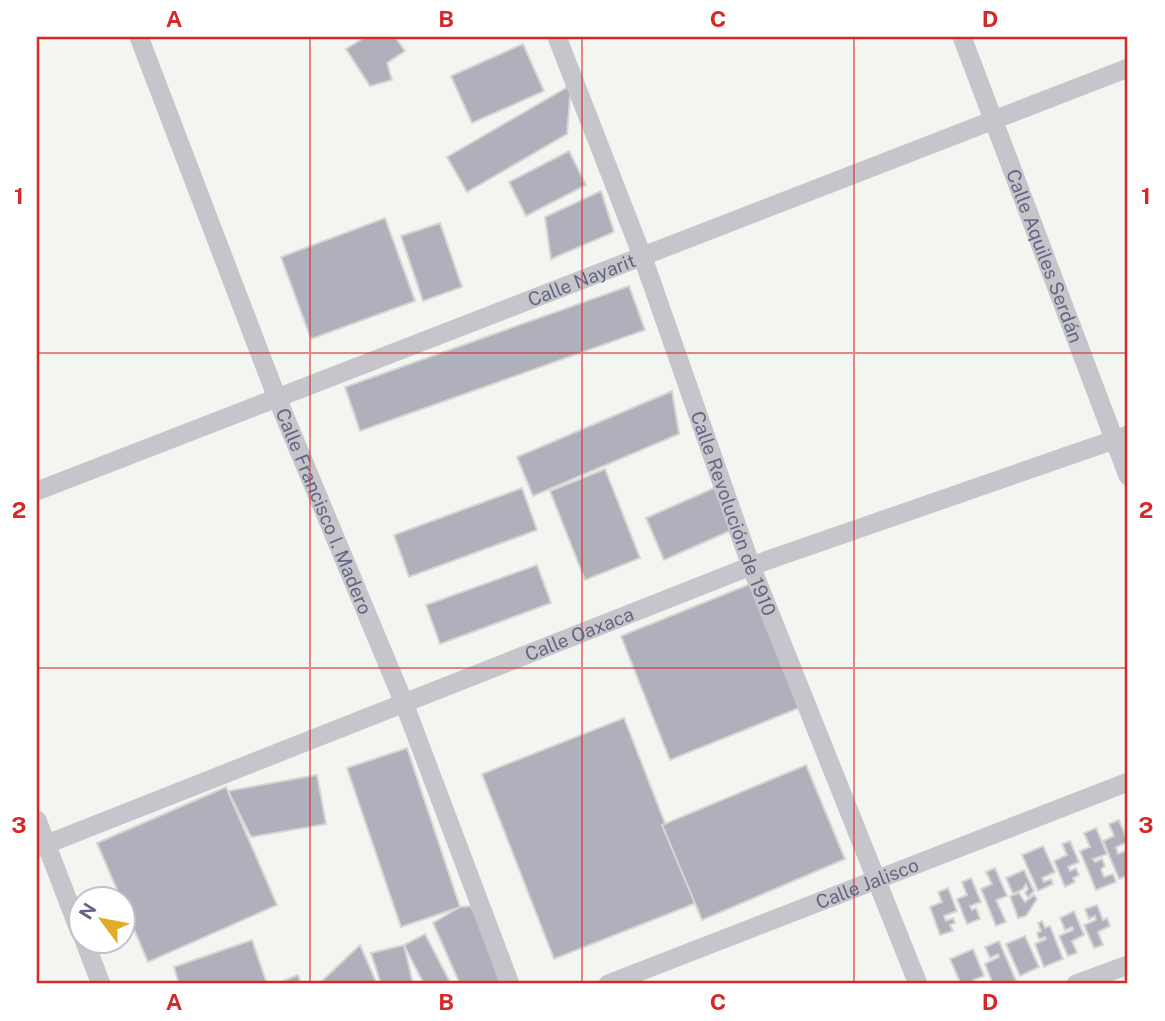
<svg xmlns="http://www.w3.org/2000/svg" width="1165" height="1021" viewBox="0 0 1165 1021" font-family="'Public Sans',sans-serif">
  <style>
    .building { fill: #afb0bb; stroke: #d5d6d4; stroke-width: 2 }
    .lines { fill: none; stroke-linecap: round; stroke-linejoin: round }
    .street { stroke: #c5c5cb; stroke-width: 19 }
    .grid { fill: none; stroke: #d62828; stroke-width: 2; stroke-opacity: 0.55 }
    .labels { text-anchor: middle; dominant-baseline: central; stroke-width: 7; stroke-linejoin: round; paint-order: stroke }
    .street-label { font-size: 19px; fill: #646682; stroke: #fff }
    .neatline { fill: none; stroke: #d62828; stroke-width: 2.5 }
    .grid-label { font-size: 23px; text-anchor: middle; font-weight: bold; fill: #d62828 }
  </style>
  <rect width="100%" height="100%" fill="#f3f5f1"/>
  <g class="building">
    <path d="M365 37H395L405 51 387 63 392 80 370 86 346 49Z"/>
    <path d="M523 44 544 91 472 123 451 76Z"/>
    <path d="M571 85 567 134 467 192 447 157Z"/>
    <path d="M569 151 586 185 526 216 509 182Z"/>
    <path d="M601 191 614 232 551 259 545 217Z"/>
    <path d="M385 218 415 301 311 339 281 257Z"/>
    <path d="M440 223 462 287 423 301 401 236Z"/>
    <path d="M629 286 645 330 360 431 345 387Z"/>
    <path d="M672 391 679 434 533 496 517 457Z"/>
    <path d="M605 469 640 558 585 580 550 491Z"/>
    <path d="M522 488 537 530 409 577 394 535Z"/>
    <path d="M714 488 732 530 664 560 646 518Z"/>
    <path d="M537 565 551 603 440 644 426 605Z"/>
    <path d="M750 584 799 708 670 760 621 636Z"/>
    <path d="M624 718 696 903 554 959 482 774Z"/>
    <path d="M407 748 460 907 401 927 347 768Z"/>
    <path d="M806 765 845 859 702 920 662 825Z"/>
    <path d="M317 775 326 824 251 837 228 791Z"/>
    <path d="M226 787 277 905 148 962 97 843Z"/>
    <path d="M1119 820 1128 842 1116 847 1118 854 1128 850V875L1119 879 1103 841 1114 836 1109 824Z"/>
    <path d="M1096 828 1107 854 1093 859 1095 862 1102 859 1105 866 1101 869 1104 877 1113 874 1116 882 1096 890 1080 851 1090 847 1084 833Z"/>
    <path d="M1070 841 1079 862 1068 867 1070 871 1076 868 1079 875 1073 878 1075 882 1065 887 1054 861 1067 855 1062 844Z"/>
    <path d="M1043 846 1055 872 1042 878 1044 882 1051 879 1053 884 1038 891 1022 855Z"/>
    <path d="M995 868 1007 896 996 900 1006 922 996 926 981 889 992 884 986 872Z"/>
    <path d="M1024 870 1034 891 1028 897 1025 893 1028 889 1026 884 1023 889 1013 894 1006 878Z"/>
    <path d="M971 878 981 902 970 906 972 910 976 908 980 919 967 924 957 899 967 895 962 882Z"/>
    <path d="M948 888 957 911 944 916 946 921 953 918 955 923 950 925 953 931 940 935 930 907 942 902 938 892Z"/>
    <path d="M1019 893 1025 902 1034 895 1037 899 1026 916 1018 918 1010 896Z"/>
    <path d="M1097 905 1103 920 1107 918 1110 926 1098 932 1103 945 1094 948 1084 925 1096 920 1095 916 1089 919 1085 909Z"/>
    <path d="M471 906 506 984H460L433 923 460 907Z"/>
    <path d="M1074 911 1084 935 1072 941 1077 953 1068 956 1059 936 1073 930 1072 927 1065 930 1060 918Z"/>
    <path d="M1042 921 1045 928 1050 926 1063 959 1044 967 1035 944 1046 939 1045 937 1039 939 1037 933 1041 931 1038 923Z"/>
    <path d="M425 934 451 984H424L404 945Z"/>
    <path d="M1025 936 1039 967 1020 976 1006 944Z"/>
    <path d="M252 940 267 984H179L174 967Z"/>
    <path d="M999 941 1017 983 1013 984 1003 982 993 984 985 964 999 957 998 954 990 958 985 947Z"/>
    <path d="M360 945 377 984H323L322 981Z"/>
    <path d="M404 945 413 984H381L371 953Z"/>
    <path d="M973 949 984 976 973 980 975 984H961L950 959Z"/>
    <path d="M298 975 301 984H275Z"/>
  </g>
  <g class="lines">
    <g class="street">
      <path id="s1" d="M139 37 277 398 404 703 510 984"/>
      <path id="s2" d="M557 37 643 258 751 566 918 984"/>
      <path id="s3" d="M962 37 1128 476"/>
      <path id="s4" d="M37 491 1128 68"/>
      <path d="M37 820 80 932"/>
      <path id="s5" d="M37 848 751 566 1128 435"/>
      <path d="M84 940 101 984"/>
      <path id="s6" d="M608 984 1128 782"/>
      <path d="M1076 984 1128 965"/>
    </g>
  </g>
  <path class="grid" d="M310 37V984M582 37V984M854 37V984M37 353H1128M37 668H1128"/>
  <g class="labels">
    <g class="street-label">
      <text stroke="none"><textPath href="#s3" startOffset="234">Calle Aquiles Serdán</textPath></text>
      <text stroke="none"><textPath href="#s4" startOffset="584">Calle Nayarit</textPath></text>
      <text stroke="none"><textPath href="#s1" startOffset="509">Calle Francisco I. Madero</textPath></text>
      <text stroke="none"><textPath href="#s2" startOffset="508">Calle Revolución de 1910</textPath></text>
      <text stroke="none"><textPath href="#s5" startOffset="583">Calle Oaxaca</textPath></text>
      <text stroke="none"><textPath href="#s6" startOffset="278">Calle Jalisco</textPath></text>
    </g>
  </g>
  <rect width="1165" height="1021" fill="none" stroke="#ffffff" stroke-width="77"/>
  <g transform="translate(102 920) rotate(302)"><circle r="33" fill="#ffffff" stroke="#c1c2cd" stroke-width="2"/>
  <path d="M0-5L12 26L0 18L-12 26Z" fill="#dfad26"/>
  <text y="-10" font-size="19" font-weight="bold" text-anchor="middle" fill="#646682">N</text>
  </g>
  <rect x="38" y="38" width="1088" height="944" class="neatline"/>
  <g class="grid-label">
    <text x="174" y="27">A</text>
    <text x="446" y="27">B</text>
    <text x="718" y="27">C</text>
    <text x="990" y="27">D</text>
    <text x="19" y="204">1</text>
    <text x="1146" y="204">1</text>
    <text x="19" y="518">2</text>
    <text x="1146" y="518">2</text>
    <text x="19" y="833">3</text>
    <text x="1146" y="833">3</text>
    <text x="174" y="1010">A</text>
    <text x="446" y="1010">B</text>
    <text x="718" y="1010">C</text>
    <text x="990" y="1010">D</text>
  </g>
</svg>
